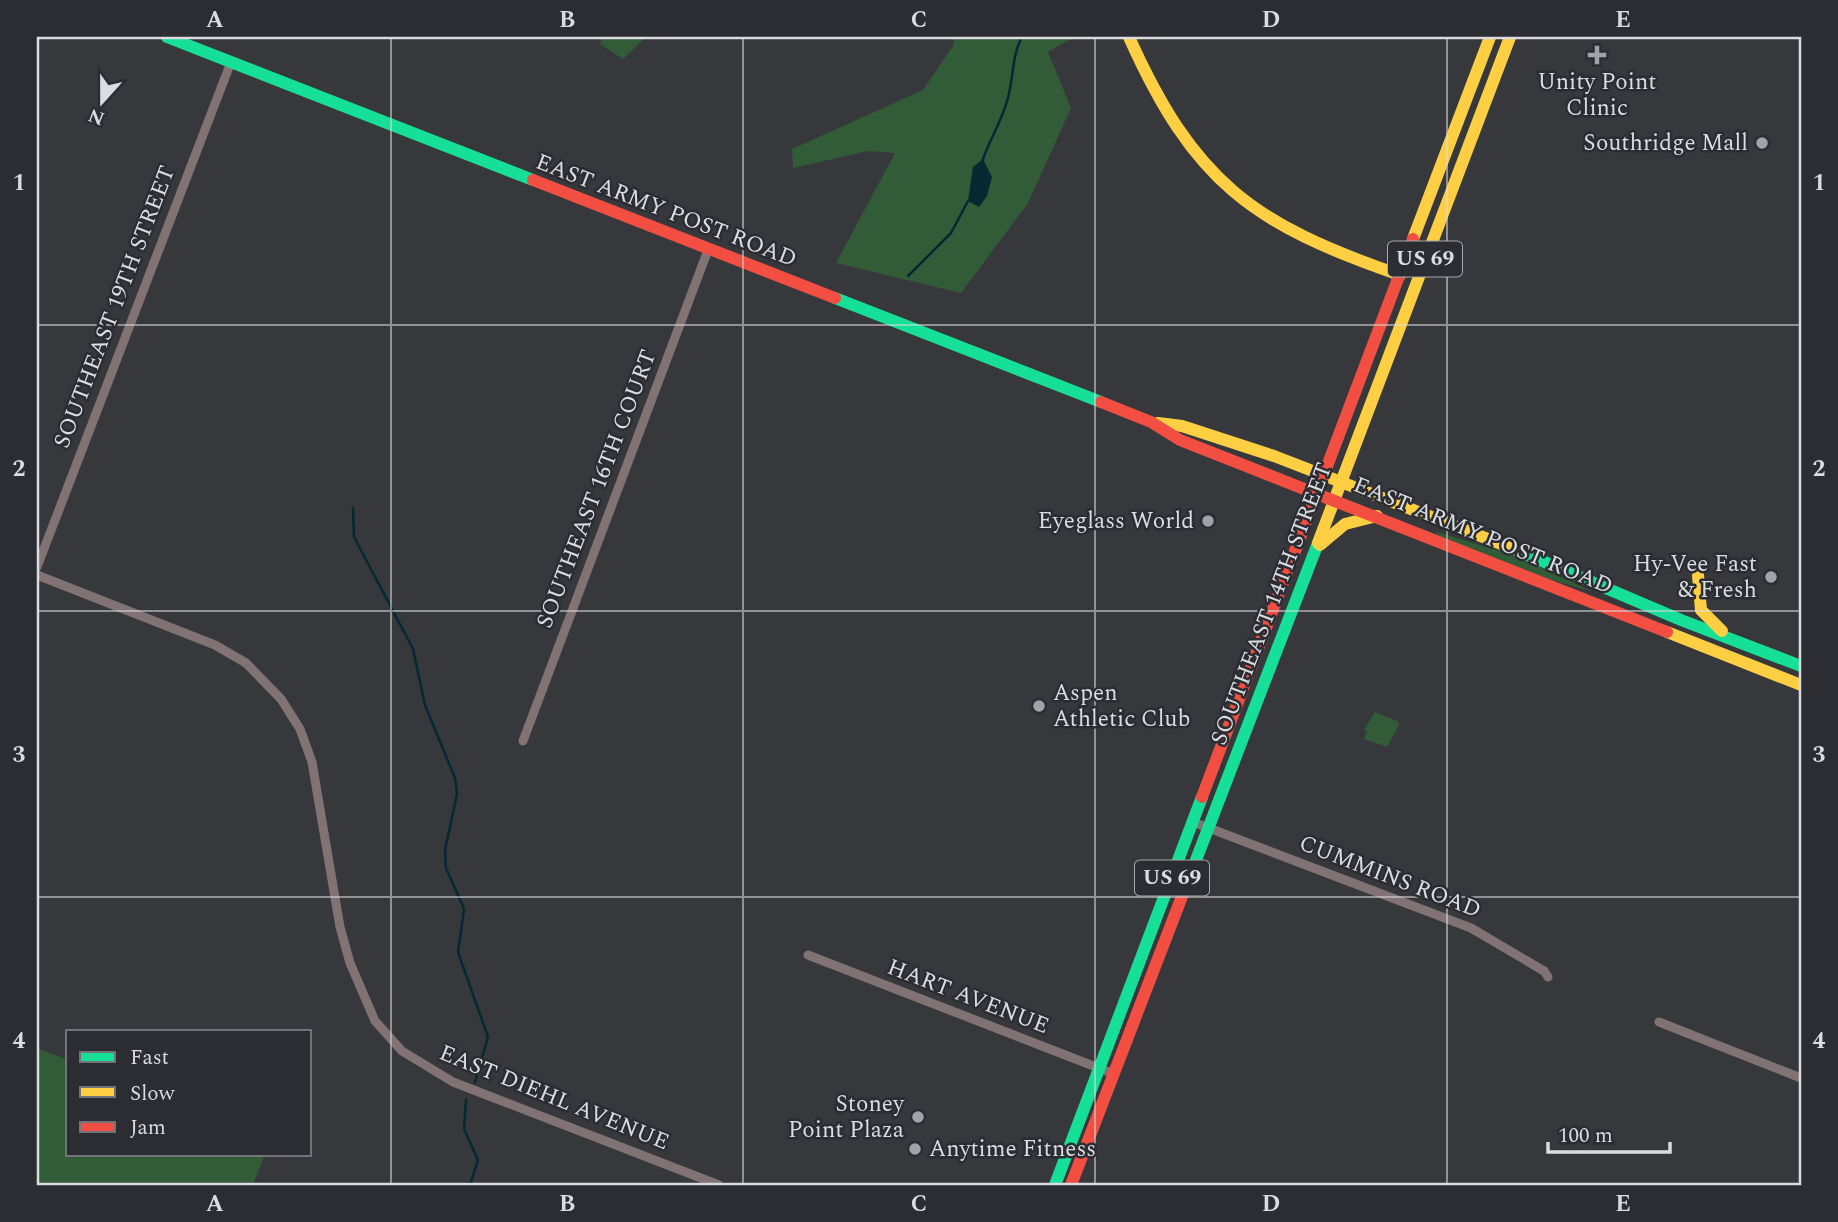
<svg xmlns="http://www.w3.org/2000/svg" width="1838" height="1222" viewBox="0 0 1838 1222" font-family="Spectral,serif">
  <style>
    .green { fill: #325b38 }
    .water { fill: #052831 }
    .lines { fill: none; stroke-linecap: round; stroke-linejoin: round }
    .stream { stroke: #052831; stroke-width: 2.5 }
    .street { stroke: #817274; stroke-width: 9 }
    .fast { stroke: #16e098; stroke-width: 12 }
    .slow { stroke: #ffcf43; stroke-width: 12 }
    .jam { stroke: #f24e42; stroke-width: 12 }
    .grid { fill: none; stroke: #dbdce0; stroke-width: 2; stroke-opacity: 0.55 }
    .poi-dot { fill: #a2a3a6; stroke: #2b2d33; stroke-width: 2.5 }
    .labels { text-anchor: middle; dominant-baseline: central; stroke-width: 5; stroke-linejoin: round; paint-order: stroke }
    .shield { fill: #2b2d33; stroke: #a6a8ac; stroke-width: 2 }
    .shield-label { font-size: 21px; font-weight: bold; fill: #dbdce0 }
    .poi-label { font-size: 23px; fill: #dbdce0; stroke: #2b2d33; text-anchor: end }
    .street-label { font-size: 23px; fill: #dbdce0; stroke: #2b2d33 }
    .neatline { fill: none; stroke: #dbdce0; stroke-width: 2.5 }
    .grid-label { font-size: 23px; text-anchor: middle; font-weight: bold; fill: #dbdce0 }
  </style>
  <rect width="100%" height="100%" fill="#37383b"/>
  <g class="green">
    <path d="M603 37H646L623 59 600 44Z"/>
    <path d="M955 37H1074L1048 52 1071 108 1028 203 961 293 836 263 895 153 868 151 793 168 792 149 923 90 953 46Z"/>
    <path d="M1437 532 1519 557 1593 592 1548 579 1436 535Z"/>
    <path d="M1375 712 1397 721 1399 725 1387 747 1364 739 1367 732 1364 730Z"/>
    <path d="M37 1048 68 1060V1154H265L253 1185H37Z"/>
  </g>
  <path class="water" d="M983 159 992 177 987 196 979 207 968 201 973 167Z"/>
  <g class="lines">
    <g class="stream">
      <path d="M982 162C989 140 1002 121 1007 101 1014 80 1011 57 1022 37"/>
      <path d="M908 276 951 233 968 201"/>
      <path d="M353 508 354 537 413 649 425 705 455 778 457 794 445 850 446 868 464 909 458 952 488 1037 475 1082"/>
      <path d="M466 1100 464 1129 478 1160 470 1185"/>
    </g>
    <g class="street">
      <path d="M37 567 231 62"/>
      <path d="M37 575 215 645 246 663 281 699 300 729 312 762 340 927 350 963 375 1021 402 1051 453 1082 719 1185"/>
      <path d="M523 741 708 250"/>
      <path d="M1193 822 1471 928 1544 971 1548 977"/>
      <path d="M808 955 1114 1074"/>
      <path d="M1659 1022 1801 1078"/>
    </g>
    <g class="fast">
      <path d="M167 37 533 180"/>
      <path d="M835 298 1101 402"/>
      <path d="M1514 549 1681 620 1801 666"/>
      <path d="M1191 873 1318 543"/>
      <path d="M1055 1185 1202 797"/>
    </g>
    <g class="slow">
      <path d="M1129 37C1194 182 1252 224 1400 275"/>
      <path d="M1413 239 1490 37"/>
      <path d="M1158 423 1182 426 1274 456 1514 549"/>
      <path d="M1318 543 1510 37"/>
      <path d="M1320 545 1345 524 1377 516"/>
      <path d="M1698 575 1701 610 1722 631"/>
      <path d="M1667 632 1801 685"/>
    </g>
    <g class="jam">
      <path d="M533 180 835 298"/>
      <path d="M1101 402 1151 422 1180 440 1667 632"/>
      <path d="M1202 797 1413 239"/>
      <path d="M1071 1185 1191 873"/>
    </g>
  </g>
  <path class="grid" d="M391 37V1185M743 37V1185M1095 37V1185M1447 37V1185M37 325H1801M37 611H1801M37 897H1801"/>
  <g class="poi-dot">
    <path d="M1593.5 44.5h7v7h7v7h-7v7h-7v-7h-7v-7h7z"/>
    <circle cx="1762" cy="143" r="7"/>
    <circle cx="1208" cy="521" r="7"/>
    <circle cx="1771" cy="577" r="7"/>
    <circle cx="1039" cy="706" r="7"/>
    <circle cx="918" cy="1117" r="7"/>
    <circle cx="915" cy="1149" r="7"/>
  </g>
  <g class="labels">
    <g class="shield">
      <rect x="1388" y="241.5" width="74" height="35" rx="5"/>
      <rect x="1135" y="860.5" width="74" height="35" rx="5"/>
    </g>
    <g class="shield-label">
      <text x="1425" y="259">US 69</text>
      <text x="1172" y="878">US 69</text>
    </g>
    <g class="poi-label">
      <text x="1597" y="82" text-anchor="middle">Unity Point<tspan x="1597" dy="26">Clinic</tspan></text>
      <text x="1748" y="143">Southridge Mall</text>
      <text x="1194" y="521">Eyeglass World</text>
      <text x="1757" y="564">Hy-Vee Fast<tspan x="1757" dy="26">&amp; Fresh</tspan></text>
      <text x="1053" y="693" text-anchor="start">Aspen<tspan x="1053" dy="26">Athletic Club</tspan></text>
      <text x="904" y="1104">Stoney<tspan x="904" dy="26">Point Plaza</tspan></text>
      <text x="929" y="1149" text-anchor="start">Anytime Fitness</text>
    </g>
    <g class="street-label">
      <text transform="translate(666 211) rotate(21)">EAST ARMY POST ROAD</text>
      <text transform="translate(115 307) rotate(-69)">SOUTHEAST 19TH STREET</text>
      <text transform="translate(597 489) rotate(-69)">SOUTHEAST 16TH COURT</text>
      <text transform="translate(1483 536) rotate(22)">EAST ARMY POST ROAD</text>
      <text transform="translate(1272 604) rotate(-69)">SOUTHEAST 14TH STREET</text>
      <text transform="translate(1390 877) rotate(21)">CUMMINS ROAD</text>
      <text transform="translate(968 997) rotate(21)">HART AVENUE</text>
      <text transform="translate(554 1098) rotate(22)">EAST DIEHL AVENUE</text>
    </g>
  </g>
  <rect width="1838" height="1222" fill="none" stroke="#2b2d33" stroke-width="77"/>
  <rect x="66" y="1030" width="245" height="126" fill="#2b2d33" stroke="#717378" stroke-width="2"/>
  <rect x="80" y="1052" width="35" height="10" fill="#16e098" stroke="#717378" stroke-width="2"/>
  <text x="130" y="1064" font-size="21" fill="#dbdce0">Fast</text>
  <rect x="80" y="1087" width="35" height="10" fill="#ffcf43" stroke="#717378" stroke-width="2"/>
  <text x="130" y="1100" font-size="21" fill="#dbdce0">Slow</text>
  <rect x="80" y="1122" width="35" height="10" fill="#f24e42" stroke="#717378" stroke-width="2"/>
  <text x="130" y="1134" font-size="21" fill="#dbdce0">Jam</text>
  <g transform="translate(102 102) rotate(201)" stroke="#2b2d33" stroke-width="5" paint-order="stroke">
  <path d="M0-5L12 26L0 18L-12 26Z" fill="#dbdce0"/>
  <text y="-10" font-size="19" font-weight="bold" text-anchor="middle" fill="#dbdce0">N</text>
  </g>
  <path d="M1548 1142v10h122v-10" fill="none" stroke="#dbdce0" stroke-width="3.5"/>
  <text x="1558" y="1142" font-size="21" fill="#dbdce0" stroke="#2b2d33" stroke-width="5" paint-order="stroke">100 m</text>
  <rect x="38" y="38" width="1762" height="1146" class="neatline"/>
  <g class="grid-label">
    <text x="215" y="27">A</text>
    <text x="567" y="27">B</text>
    <text x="919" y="27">C</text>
    <text x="1271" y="27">D</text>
    <text x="1623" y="27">E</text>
    <text x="19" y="190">1</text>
    <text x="1819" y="190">1</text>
    <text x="19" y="476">2</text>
    <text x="1819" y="476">2</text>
    <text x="19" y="762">3</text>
    <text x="1819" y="762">3</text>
    <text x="19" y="1048">4</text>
    <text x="1819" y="1048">4</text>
    <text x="215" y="1211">A</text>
    <text x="567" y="1211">B</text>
    <text x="919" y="1211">C</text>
    <text x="1271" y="1211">D</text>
    <text x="1623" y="1211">E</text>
  </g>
</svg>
